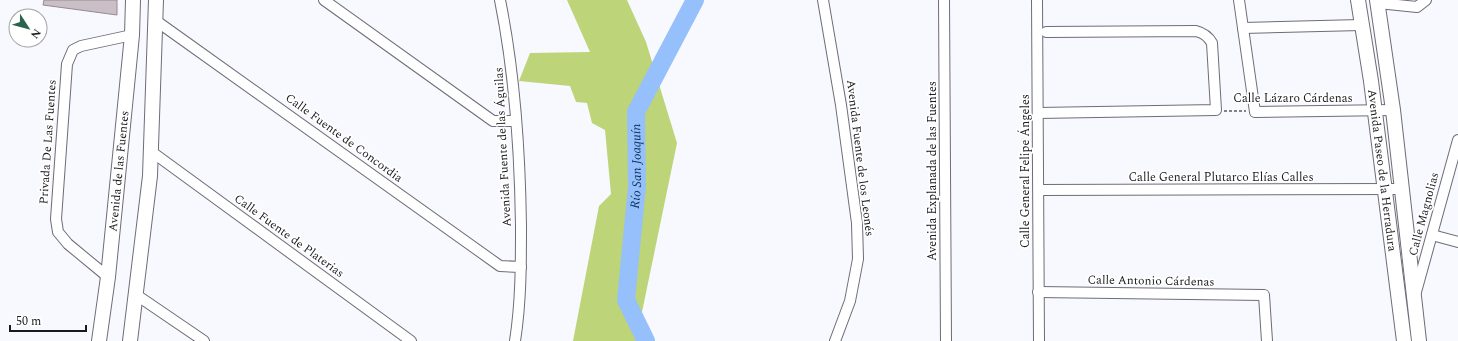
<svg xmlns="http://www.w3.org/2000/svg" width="1458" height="341" viewBox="0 0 1458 341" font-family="Spectral,serif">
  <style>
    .forest { fill: #bdd478 }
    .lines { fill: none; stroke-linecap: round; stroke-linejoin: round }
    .river { stroke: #95c0fb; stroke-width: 18 }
    .building { fill: #cabfc6; stroke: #958a90 }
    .street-casing { stroke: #6d6d77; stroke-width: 12 }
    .secondary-casing { stroke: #6d6d77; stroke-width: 16 }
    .path { stroke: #828287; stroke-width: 2; stroke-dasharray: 3 2; stroke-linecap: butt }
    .street { stroke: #fff; stroke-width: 10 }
    .secondary { stroke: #fff; stroke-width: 14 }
    .labels { text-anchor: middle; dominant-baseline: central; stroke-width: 3.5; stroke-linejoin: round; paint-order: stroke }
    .street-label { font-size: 12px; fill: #1a1a1e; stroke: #fff }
    .water-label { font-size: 13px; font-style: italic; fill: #0c305d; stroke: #fff }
  </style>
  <rect width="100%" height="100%" fill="#f8f8ff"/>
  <path class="forest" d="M567 0H627L646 42 677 143 636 341H573L599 206 611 194 605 130 592 123 587 103 576 102 570 86 519 81 530 53 590 52Z"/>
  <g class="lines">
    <path class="river" id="s1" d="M646 341 626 300 637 186 636 112 695 0"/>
  </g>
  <path class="building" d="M44 0H117V15L43 5Z"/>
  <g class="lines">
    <defs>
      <g id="street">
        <path d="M324 0 493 121H516"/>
        <path d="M500 0C515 74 520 151 521 226 521 264 521 303 515 341"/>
        <path d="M823 0 841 105 857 223 858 259 850 301 835 341"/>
        <path d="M944 0 946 341"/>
        <path d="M1037 0 1039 341"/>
        <path d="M1239 0 1255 112 1393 110"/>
        <path d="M1378 3 1417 7 1426 0"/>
        <path d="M155 20 500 266 521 267"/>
        <path d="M1243 28 1361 25"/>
        <path d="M1038 113 1216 110 1212 43C1208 36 1204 33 1196 31L1046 32"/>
        <path d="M152 152 411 341"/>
        <path d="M1039 190 1402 189"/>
        <path d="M1432 235 1458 242"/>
        <path d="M108 277 68 244 58 232 56 219 67 64 73 50 81 46 132 35"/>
        <path d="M1038 292 1264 295 1267 341"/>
        <path d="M1416 292 1458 140"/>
        <path d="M135 294 204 341"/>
      </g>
      <g id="secondary">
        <path id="s2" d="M1358 0 1371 81 1404 341"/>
        <path d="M1377 0 1393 110 1419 341"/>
        <path id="s3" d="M99 341 108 277 132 35 133 0"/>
        <path d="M130 341 150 176 156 0"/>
      </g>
    </defs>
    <use href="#street" class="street-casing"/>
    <use href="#secondary" class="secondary-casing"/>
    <path class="path" d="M1224 111H1246"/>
    <use href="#street" class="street"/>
    <use href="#secondary" class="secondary"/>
  </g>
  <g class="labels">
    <g class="street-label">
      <text x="1293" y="98">Calle Lázaro Cárdenas</text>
      <text transform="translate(344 138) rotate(36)">Calle Fuente de Concordia</text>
      <text transform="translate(48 142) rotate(-86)">Privada De Las Fuentes</text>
      <text transform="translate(503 147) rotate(-93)">Avenida Fuente de las Águilas</text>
      <text transform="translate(860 158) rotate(83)">Avenida Fuente de los Leonés</text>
      <text stroke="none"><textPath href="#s2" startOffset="172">Avenida Paseo de la Herradura</textPath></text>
      <text stroke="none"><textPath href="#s3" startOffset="171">Avenida de las Fuentes</textPath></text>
      <text transform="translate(932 171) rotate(-90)">Avenida Explanada de las Fuentes</text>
      <text transform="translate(1025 171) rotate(-90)">Calle General Felipe Ángeles</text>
      <text x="1221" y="177">Calle General Plutarco Elías Calles</text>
      <text transform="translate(1424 214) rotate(-75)">Calle Magnolias</text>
      <text transform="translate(289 236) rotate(36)">Calle Fuente de Platerias</text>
      <text transform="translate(1151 281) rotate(1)">Calle Antonio Cárdenas</text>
    </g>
    <g class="water-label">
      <text stroke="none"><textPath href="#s1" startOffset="180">Río San Joaquín</textPath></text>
    </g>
  </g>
  <g transform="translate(28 28) rotate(126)"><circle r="19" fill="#ffffff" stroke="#a3a3a5"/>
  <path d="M0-3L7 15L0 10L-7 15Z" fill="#2b644c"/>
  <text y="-6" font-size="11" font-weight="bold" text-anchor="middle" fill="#1a1a1e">N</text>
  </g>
  <path d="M10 325v6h76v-6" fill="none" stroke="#1a1a1e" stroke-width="2"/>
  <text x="16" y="325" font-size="12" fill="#1a1a1e" stroke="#ffffff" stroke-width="3" paint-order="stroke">50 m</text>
</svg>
